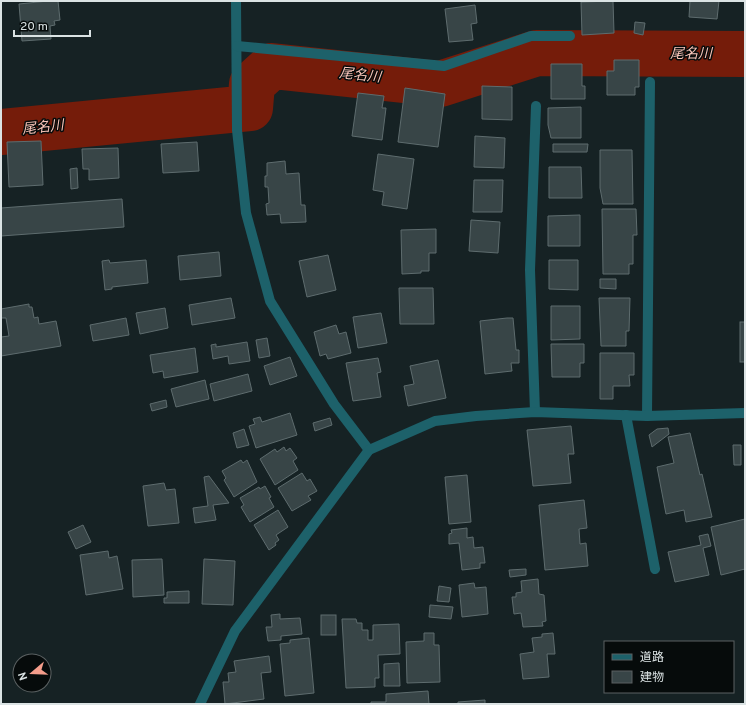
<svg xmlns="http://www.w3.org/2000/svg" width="746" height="705" viewBox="0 0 746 705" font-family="Overpass,'Noto Sans JP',sans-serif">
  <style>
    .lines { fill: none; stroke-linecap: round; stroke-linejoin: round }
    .river { stroke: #751c0a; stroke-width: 46 }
    .building { fill: #384547; stroke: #5e6c6e }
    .minor { stroke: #1d616a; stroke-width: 10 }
    .labels { text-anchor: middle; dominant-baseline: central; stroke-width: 3; stroke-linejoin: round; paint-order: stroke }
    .water-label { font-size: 14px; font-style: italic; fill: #fbc6ba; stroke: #060b0b }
  </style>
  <rect width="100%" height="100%" fill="#162224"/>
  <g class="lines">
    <path class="river" d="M1 132 250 108 252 84 272 66 440 84 537 53 745 54"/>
  </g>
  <g class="building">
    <path d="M48 1H58L60 20 54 21 55 25 50 26 51 39 22 41 19 4Z"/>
    <path d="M613 1 614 33 582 35 581 2Z"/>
    <path d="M690 1H724H719L717 19 689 17Z"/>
    <path d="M475 5 477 23 471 24 473 40 449 42 445 9Z"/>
    <path d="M635 22 645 23 643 35 634 33Z"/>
    <path d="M614 60H639V87H635V95H607V71H614Z"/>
    <path d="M551 64H582V86H585V99H551Z"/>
    <path d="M482 86 512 87V120L482 119Z"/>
    <path d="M405 88 445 94 438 147 398 142Z"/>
    <path d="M358 93 384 96 382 108H386L382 140 352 136Z"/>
    <path d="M581 107V138H551L548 125V108Z"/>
    <path d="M475 136 505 138 504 168 474 167Z"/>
    <path d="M41 141 43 185 9 187 7 142Z"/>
    <path d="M197 142 199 171 163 173 161 144Z"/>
    <path d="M553 144H588L587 152H553Z"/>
    <path d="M118 148 119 178 89 180V169H83L82 149Z"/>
    <path d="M600 150H632L633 204H603L600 188Z"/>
    <path d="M378 154 414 159 407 209 382 205 384 192 373 190Z"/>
    <path d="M285 161 286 174 299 173 301 205H305L306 222 281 223 280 214 267 215 266 204 269 203 268 187H265V176H267V163Z"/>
    <path d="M549 167H581L582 198H549Z"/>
    <path d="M77 168 78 188 71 189 70 169Z"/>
    <path d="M474 180H503L502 212H473Z"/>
    <path d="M122 199 124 227 1 236V208Z"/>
    <path d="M602 209H636L637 235H633V264H629V274H603Z"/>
    <path d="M580 215V246H548V216Z"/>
    <path d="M471 220 500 222 498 253 469 251Z"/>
    <path d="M436 229V253H429V271H421V273L402 274 401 230Z"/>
    <path d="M219 252 221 276 180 280 178 256Z"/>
    <path d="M328 255 336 290 307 297 299 261Z"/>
    <path d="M109 260 110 263 146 260 148 283 112 287V289L105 290 102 261Z"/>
    <path d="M549 260H578V290L549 289Z"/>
    <path d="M600 279H616V289L600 288Z"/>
    <path d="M399 288H433L434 324H400Z"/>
    <path d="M231 298 235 318 192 325 189 305Z"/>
    <path d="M599 298H630L629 331H626V346H601Z"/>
    <path d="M29 304V307H32L34 318 38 317 39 324 56 321 61 346 1 356V337L9 336 6 318H1V309Z"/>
    <path d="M551 306H580V339L551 340Z"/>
    <path d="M165 308 168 328 140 334 136 313Z"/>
    <path d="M381 313 387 343 358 348 353 317Z"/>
    <path d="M126 318 129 335 93 341 90 325Z"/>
    <path d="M507 318H513L516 350H519V363H511L512 371 485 374 480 321Z"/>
    <rect x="740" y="322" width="5" height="40"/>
    <path d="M336 325 339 334 346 332 351 353 328 359 326 354 320 356 314 332Z"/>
    <path d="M267 338 270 356 259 358 256 340Z"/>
    <path d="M247 342 250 361 229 364 228 356 213 359 211 345 216 344V347Z"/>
    <path d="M551 344H584V363H580V377H552Z"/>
    <path d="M195 348 198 372 164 378 163 371 153 373 150 355Z"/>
    <path d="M600 353H634V375H629L630 386H613V399H600Z"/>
    <path d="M290 357 297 376 270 385 264 366Z"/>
    <path d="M378 358 381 372 377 373 381 397 353 401 346 363Z"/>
    <path d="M438 360 446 398 408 406 404 386 414 384 410 366Z"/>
    <path d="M248 374 252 391 214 401 210 384Z"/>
    <path d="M205 380 209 399 176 407 171 389Z"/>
    <path d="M166 400 167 407 152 411 150 404Z"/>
    <path d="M290 413 297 435 256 448 249 426 255 424 253 419 260 417 262 422Z"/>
    <path d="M330 418 332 425 315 431 313 423Z"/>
    <path d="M571 426 574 454H568L571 483 533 486 527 430Z"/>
    <path d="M668 428 669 434 652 447 649 435 657 429Z"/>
    <path d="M244 429 249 445 237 448 233 433Z"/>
    <path d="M690 433 700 475 702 474 712 517 686 522 684 510 666 514 657 467 674 463 668 437Z"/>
    <path d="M733 445H741V465H734Z"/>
    <path d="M284 447 286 451 290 448 297 458 293 461 298 470 275 485 260 459 275 449 277 452Z"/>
    <path d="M241 460 243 463 247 460 257 482 234 497 224 480 226 478 222 471Z"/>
    <path d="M302 473 307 481 310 479 317 491 308 496 311 500 292 511 278 488Z"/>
    <path d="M467 475 471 522 449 524 445 477Z"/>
    <path d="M209 476 229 503 213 505 216 520 195 523 193 508 208 506 204 477Z"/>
    <path d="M164 483 166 490 175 489 179 523 148 526 143 486Z"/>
    <path d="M265 486 271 497 269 498 274 507 250 522 241 507 244 505 240 498 259 487 260 489Z"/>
    <path d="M584 500 587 528 579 529 580 544 586 543 588 566 545 570 539 505Z"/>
    <path d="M278 510 288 527 276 535 279 540 275 543 276 545 269 550 254 525Z"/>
    <path d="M745 519V569L721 575 711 527Z"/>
    <path d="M83 525 91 542 76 549 68 532Z"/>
    <path d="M467 528V538L473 537 474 548 483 547 485 563H480V568L462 570 459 543 449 544V534L452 533 451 530Z"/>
    <path d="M708 534 711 546 703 548 709 575 675 582 668 552 701 545 699 536Z"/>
    <path d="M108 551 109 558 117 556 123 589 86 595 80 555Z"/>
    <path d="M162 559 164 595 133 597 132 560Z"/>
    <path d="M204 559 235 561 233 605 202 604Z"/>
    <path d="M526 569V575L510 577 509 570Z"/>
    <path d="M538 579 539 594 544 595 546 621 542 622 543 626 523 627 521 613 514 614 512 597H516V593L522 592 521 581Z"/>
    <path d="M474 583 475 588 486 587 488 614 462 617 459 585Z"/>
    <path d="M439 586 451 588 449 602 437 601Z"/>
    <path d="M189 591V603H164V598H167V592Z"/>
    <path d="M430 605 453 607 451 619 429 617Z"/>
    <path d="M280 614V619L300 618 302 634 281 636V640L268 641 266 627H272L271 615Z"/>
    <rect x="321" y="615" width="15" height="20"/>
    <path d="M342 619H356L357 623H362V630H368V640H373V625L399 624 400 654 378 655 379 678H375V687L346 688Z"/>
    <path d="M424 633H434V645H439L440 682 407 683 406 642 424 641Z"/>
    <path d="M553 633 555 654H547L549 677 523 679 520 654 534 652 532 638 542 637V634Z"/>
    <path d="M309 638 314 693 285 696 280 644 290 643V640Z"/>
    <path d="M269 656 271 672 261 673 264 699 225 704 223 682H229L228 673 236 672 234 661Z"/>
    <path d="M399 663 400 686H384V664Z"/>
    <path d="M428 691 429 704H371V702H386V694Z"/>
    <path d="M485 700V704H458V702Z"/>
  </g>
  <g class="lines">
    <g class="minor">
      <path d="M236 1 237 130 246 213 270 301 334 404 369 450"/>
      <path d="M237 46 444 66 531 36H570"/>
      <path d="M535 412 530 270 536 106"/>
      <path d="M626 415 655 569"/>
      <path d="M647 416 650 82"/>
      <path d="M200 704 235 631 369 450 435 421 476 416 535 412 647 416 745 413"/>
    </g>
  </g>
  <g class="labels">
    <g class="water-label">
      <text x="691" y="54">尾名川</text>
      <text transform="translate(360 76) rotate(6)">尾名川</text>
      <text transform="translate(43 128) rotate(-6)">尾名川</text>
    </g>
  </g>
  <rect width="746" height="705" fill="none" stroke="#dbe3e4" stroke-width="4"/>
  <rect x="604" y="641" width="130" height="52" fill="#060b0b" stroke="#5b6162"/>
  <rect x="612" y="654" width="20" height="6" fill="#1d616a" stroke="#5b6162"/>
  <text x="640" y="661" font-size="12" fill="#dbe3e4">道路</text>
  <rect x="612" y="671" width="20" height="12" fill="#384547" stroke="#5b6162"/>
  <text x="640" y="681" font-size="12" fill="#dbe3e4">建物</text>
  <g transform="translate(32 673) rotate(251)"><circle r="19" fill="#060b0b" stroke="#5b6162"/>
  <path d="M0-3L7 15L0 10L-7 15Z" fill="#f49d8b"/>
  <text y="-6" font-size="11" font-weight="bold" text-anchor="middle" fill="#dbe3e4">N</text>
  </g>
  <path d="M14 30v6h76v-6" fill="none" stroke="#dbe3e4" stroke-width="2"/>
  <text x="20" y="30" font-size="12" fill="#dbe3e4" stroke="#060b0b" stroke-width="3" paint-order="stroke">20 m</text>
</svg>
